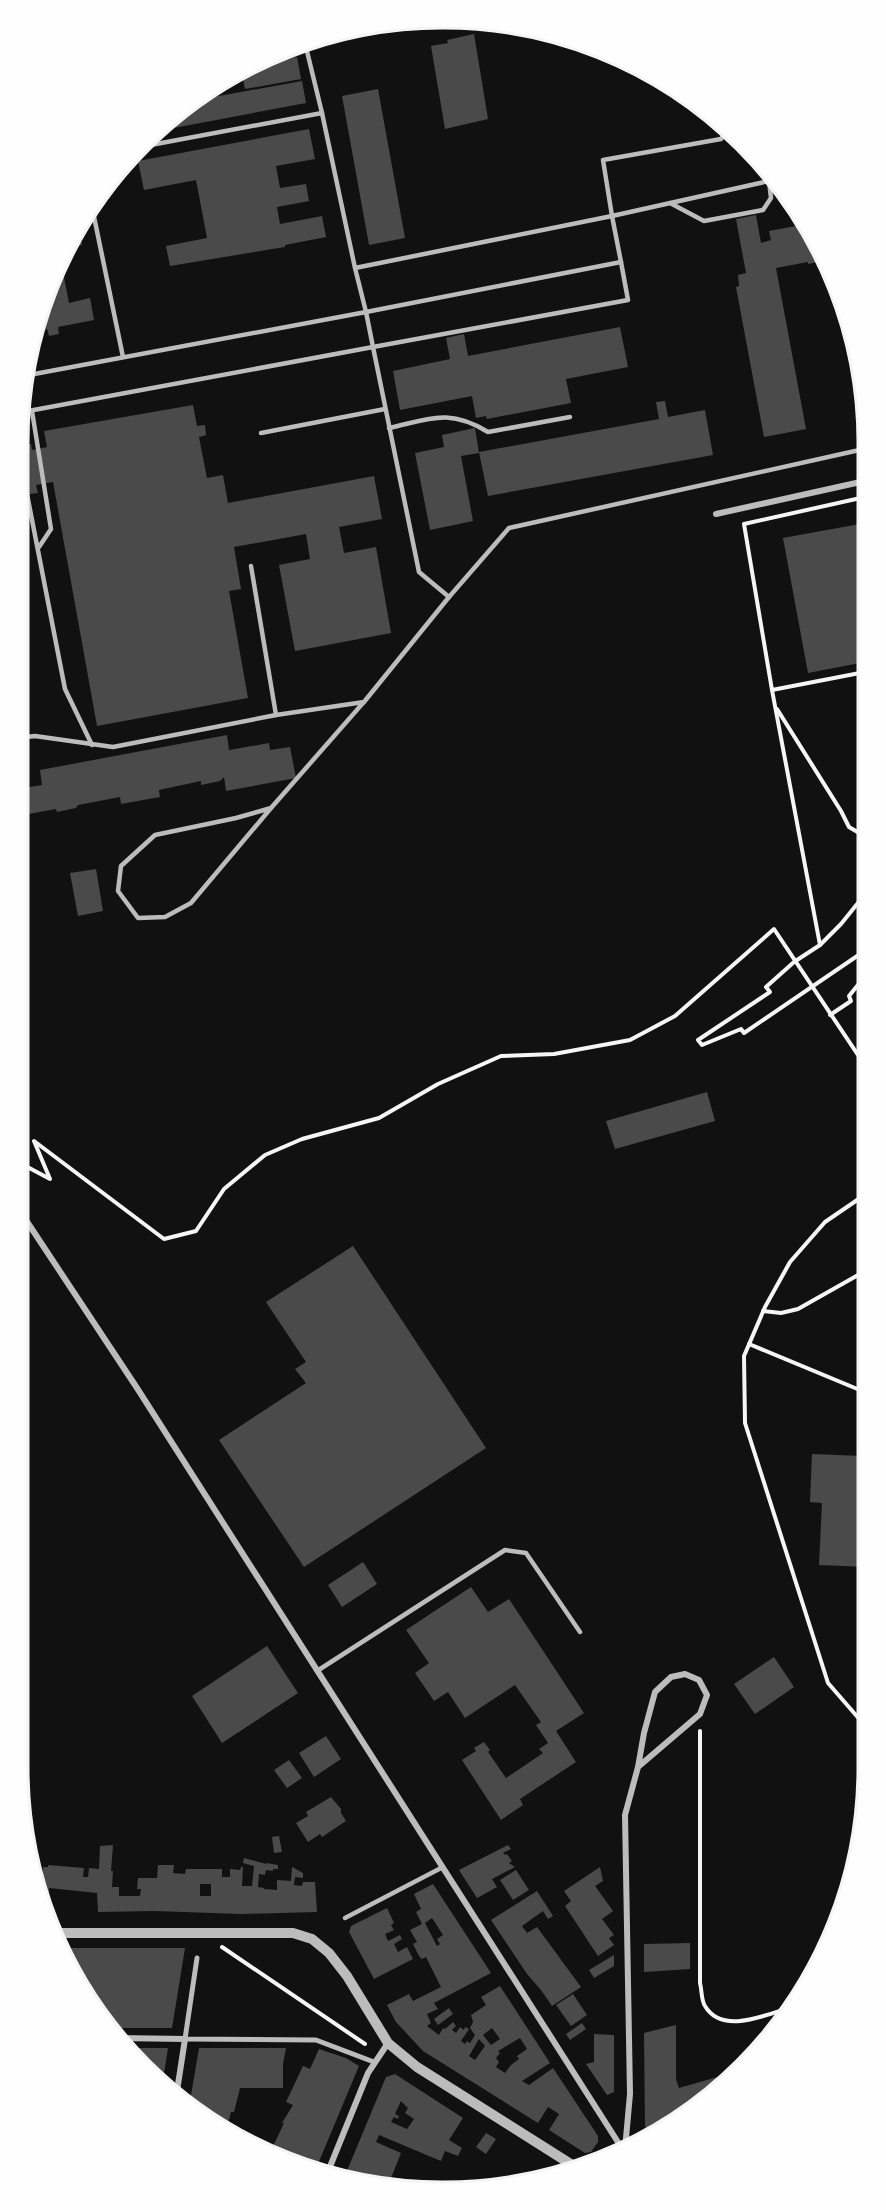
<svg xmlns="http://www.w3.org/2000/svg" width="886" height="2210" viewBox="0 0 886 2210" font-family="Arial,sans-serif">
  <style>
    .building { fill: #4a4a4a; fill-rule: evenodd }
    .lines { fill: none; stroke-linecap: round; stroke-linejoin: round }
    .path { stroke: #f5f5f5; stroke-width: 4 }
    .service { stroke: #bcbcbc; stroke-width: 4.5 }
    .pedestrian { stroke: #bcbcbc; stroke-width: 5 }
    .minor { stroke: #bcbcbc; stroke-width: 6 }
    .tertiary { stroke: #bcbcbc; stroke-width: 10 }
    .rim { fill: none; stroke: #f5f5f5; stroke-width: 3 }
  </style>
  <rect width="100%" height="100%" fill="#111"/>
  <g class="building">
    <path d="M474 34 488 119 445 129 431 46 448 43 447 40Z"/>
    <path d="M297 57 301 79 245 89 241 70 248 66Z"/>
    <path d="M302 81 306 103 158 131 191 101Z"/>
    <path d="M378 89 405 238 369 245 342 96Z"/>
    <path d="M309 129 315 159 276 166 280 188 306 184 309 201 277 207 280 224 322 216 326 237 285 245V247L170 266 166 246 207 238 196 180 144 190 138 161Z"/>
    <path d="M756 215 761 243 771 240 769 231 801 225 824 261 808 264V262L776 268 806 429 764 437 736 287 739 286 738 275 746 273 736 219Z"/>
    <path d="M78 226 82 245 67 247 75 231Z"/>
    <path d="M61 262 69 303 90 298 94 320 58 327 59 334 49 336 47 329 36 331 40 307Z"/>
    <path d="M620 327 628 367 566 379 571 403 487 419 486 416 476 418 472 396 400 410 393 371 450 359 446 338 464 334 468 356Z"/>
    <path d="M665 401 668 417 705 410 713 455 488 496 479 452 659 419 656 402Z"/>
    <path d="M193 405 197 426 205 425 206 435 199 437 207 478 223 475 228 503 374 476 382 519 339 527 344 553 376 547 391 633 295 651 279 565 310 559 306 534 234 547 241 589 229 591 248 698 97 726 53 482 36 485 38 493 22 495 25 514 18 515V446L31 444 32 450 47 447 44 431Z"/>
    <path d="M475 428 479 453 461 456 473 521 430 530 415 453 444 447 442 435Z"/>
    <path d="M865 523V662L808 673 783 538Z"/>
    <path d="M227 735 229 750 269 743 270 750 290 747 296 778 226 791 224 777 220 781 201 785V781L159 790 160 797 121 804 120 797 78 805 76 808 57 812 56 809 18 816V789L42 785 40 770Z"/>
    <path d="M96 869 103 911 78 916 70 873Z"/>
    <path d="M707 1092 715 1121 615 1149 606 1121Z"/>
    <path d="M353 1246 486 1448 304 1567 219 1440 306 1383 295 1369 306 1362 266 1302Z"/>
    <path d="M812 1454 862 1456 861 1464 867 1465V1567L819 1565 822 1503 810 1502Z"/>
    <path d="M363 1562 377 1584 342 1607 328 1585Z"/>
    <path d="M471 1587 488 1612 509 1599 584 1713 556 1731 576 1762 520 1799 523 1805 501 1820 462 1760 476 1751 474 1748 484 1742 490 1750 488 1752 506 1778 543 1753 539 1749 548 1743 536 1725 541 1722 515 1685 465 1718 448 1692 434 1701 415 1673 429 1663 406 1630Z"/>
    <path d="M267 1646 298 1693 222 1743 192 1696Z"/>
    <path d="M774 1657 794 1687 755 1714 734 1684Z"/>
    <path d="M326 1736 341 1759 314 1777 299 1753Z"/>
    <path d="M289 1760 302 1778 287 1788 274 1770Z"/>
    <path d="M331 1797 341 1809V1813L346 1821 322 1837 320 1834 308 1842 296 1823 308 1816 306 1812Z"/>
    <path d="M279 1836 282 1852 274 1853 272 1837Z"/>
    <path d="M113 1845 111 1871H113L112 1887H119V1896H140L141 1889H137L138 1878H157L158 1865H174L173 1873 185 1874 186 1869H222V1877H230V1869L240 1870 241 1867H243L242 1886H252L254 1866 243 1863 244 1858 266 1864V1863L278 1865V1869H273V1871L266 1870 265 1875 259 1874 258 1887 264 1888V1889L277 1890V1880L291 1881 292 1867 303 1873V1878L295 1877 294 1885 302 1886 303 1882H315L317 1912 241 1914 155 1911 98 1912 97 1893 49 1888V1913H45L41 1904 36 1876H43V1867H48V1865L84 1868 83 1877H88L89 1868 99 1869 100 1846ZM200 1884H211V1896H200Z"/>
    <path d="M508 1845 511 1849 503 1853 505 1855 507 1854 512 1861 509 1863 515 1867 492 1879 497 1887 477 1898 459 1870Z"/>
    <path d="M600 1867 603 1881 595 1886 613 1911 602 1919 614 1935 609 1938 614 1945 598 1956 565 1906 571 1901 564 1891Z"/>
    <path d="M516 1870 529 1890 513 1900 500 1880Z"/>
    <path d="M433 1884 491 1973 434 2003 438 2009 427 2014 431 2023 427 2026 439 2035 443 2028 445 2029 453 2022 456 2026 452 2030 456 2033 460 2027 464 2030 465 2027 469 2029 461 2041 465 2044 467 2041 470 2043 475 2035 470 2028 473 2022 471 2015 486 2005 481 1997 500 1986 550 2063 522 2081 529 2085 553 2068 598 2136V2142L591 2152 585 2153 549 2130 559 2114 548 2107 538 2123 423 2051 396 2022 387 2005 409 1994 413 2001 441 1987 426 1957 422 1959 419 1956 413 1944 417 1942 410 1930 422 1924 416 1912 421 1909 414 1894ZM432 1918 443 1935 437 1939 440 1944 437 1946 425 1923ZM492 2028 500 2039 491 2045 483 2035ZM520 2038 527 2049 517 2056 519 2059 511 2065 505 2073 496 2067 499 2062 496 2058 500 2053 498 2051ZM479 2039 485 2046 475 2060 469 2056Z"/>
    <path d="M537 1891 553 1916 548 1919 543 1911 522 1926 527 1933 537 1927 581 1987 552 2006 541 1990 527 1974 491 1920Z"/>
    <path d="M387 1908 394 1923 391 1925 394 1930 385 1934 388 1941 400 1935 402 1939 394 1944 398 1952 407 1947 413 1959 374 1979 349 1932 351 1926Z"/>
    <path d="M690 1943V1969L644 1972V1944Z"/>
    <path d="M61 1948H185L172 2028H110L75 1979Z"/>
    <path d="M614 1955V1966L594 1978 589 1970Z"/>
    <path d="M573 1994 587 2015 571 2026 556 2005Z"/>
    <path d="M449 2008 453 2014 438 2025 434 2019Z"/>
    <path d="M582 2023 586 2029 570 2040 566 2034Z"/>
    <path d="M676 2025V2079L679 2088 728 2074 679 2121 652 2134 645 2126 644 2033Z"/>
    <path d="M594 2034 614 2035V2092L607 2095 586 2064 594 2062Z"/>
    <path d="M124 2048H168L163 2080 143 2063Z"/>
    <path d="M199 2048H286L283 2064V2088H240L234 2112H231L226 2132 190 2101Z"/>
    <path d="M319 2049 346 2058 359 2066 315 2171 270 2153 284 2123H282L293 2105 286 2102 303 2066 310 2069Z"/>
    <path d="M395 2074 463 2118 449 2140 462 2148 458 2156 445 2151 441 2161 379 2135 376 2142 401 2153 387 2188 344 2178 386 2077ZM401 2101 408 2108 405 2113 414 2119 407 2129 391 2122 394 2117 398 2119 399 2116 395 2114Z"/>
    <path d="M486 2133 496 2139 486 2154 476 2147Z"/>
  </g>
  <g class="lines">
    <g class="path">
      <path d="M865 497 744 524 772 690 865 672"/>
      <path d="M772 690 820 945"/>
      <path d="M777 709 841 811 849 827 866 837"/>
      <path d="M866 893 841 924 820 945 794 962 766 987 770 992 698 1040 702 1045 741 1029 744 1033 866 950"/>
      <path d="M830 1015 851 1001 849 996 866 975"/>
      <path d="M18 1162 50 1179 34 1141 164 1239 196 1231 224 1189 265 1155 302 1139 379 1118 438 1084 501 1056 554 1054 630 1040 675 1016 774 929 866 1067"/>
      <path d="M866 1194 825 1222 790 1262 765 1307 744 1356 745 1423 828 1683 868 1729"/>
      <path d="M763 1311 781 1313 798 1309 867 1270"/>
      <path d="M749 1344 867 1393"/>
      <path d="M700 1731V1983C702 1990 701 2000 705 2006 722 2035 765 2015 789 2008"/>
      <path d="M222 1947 365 2044"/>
      <path d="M517 2184 553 2171"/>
    </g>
    <g class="service">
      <path d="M305 43 322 113 355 268 612 216 621 262 366 312 355 268"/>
      <path d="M726 131 721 139 603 160 612 216 769 181 768 171"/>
      <path d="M140 147 322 113"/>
      <path d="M670 203 704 221 763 210 771 198 769 181"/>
      <path d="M92 207 123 357"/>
      <path d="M32 411 51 529 39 547"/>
      <path d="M23 412 373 347 366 312 29 375"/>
      <path d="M389 428C430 419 449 408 488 432L570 417"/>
      <path d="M261 433 385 409"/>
      <path d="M18 448 65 689 92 745"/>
      <path d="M251 566 276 715"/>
      <path d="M449 597 419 572 373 347 628 300 621 262"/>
      <path d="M18 738 35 736 113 747 276 715 364 702 449 597 509 528 864 449"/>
      <path d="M271 808 236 818 155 835 121 866 118 891 138 918 165 917 191 903 271 808 363 703"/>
      <path d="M317 1671 505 1550 526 1553 580 1632"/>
      <path d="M345 1918 443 1867"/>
    </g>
    <path class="pedestrian" d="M197 1958 185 2039 316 2040 374 2062"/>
    <g class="minor">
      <path d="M716 514 865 481"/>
      <path d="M18 1208 137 1388 623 2150"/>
      <path d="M117 2038 185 2039 177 2091"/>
      <path d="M625 2149 630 2094 625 1815 638 1767 644 1733 655 1692 671 1677 685 1674 699 1680 707 1695 700 1714 638 1767"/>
      <path d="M327 2174 368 2073 388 2043"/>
    </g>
    <path class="tertiary" d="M54 1933H293L312 1939 329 1953 347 1976 388 2043 417 2067 577 2168"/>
  </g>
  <path d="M0 0H886V2210H0ZM442 28H444A414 414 0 0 1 858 442V1768A414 414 0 0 1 444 2182H442A414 414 0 0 1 28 1768V442A414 414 0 0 1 442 28Z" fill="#fefefe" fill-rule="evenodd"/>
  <path class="rim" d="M442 28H444A414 414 0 0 1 858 442V1768A414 414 0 0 1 444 2182H442A414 414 0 0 1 28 1768V442A414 414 0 0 1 442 28Z"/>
</svg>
